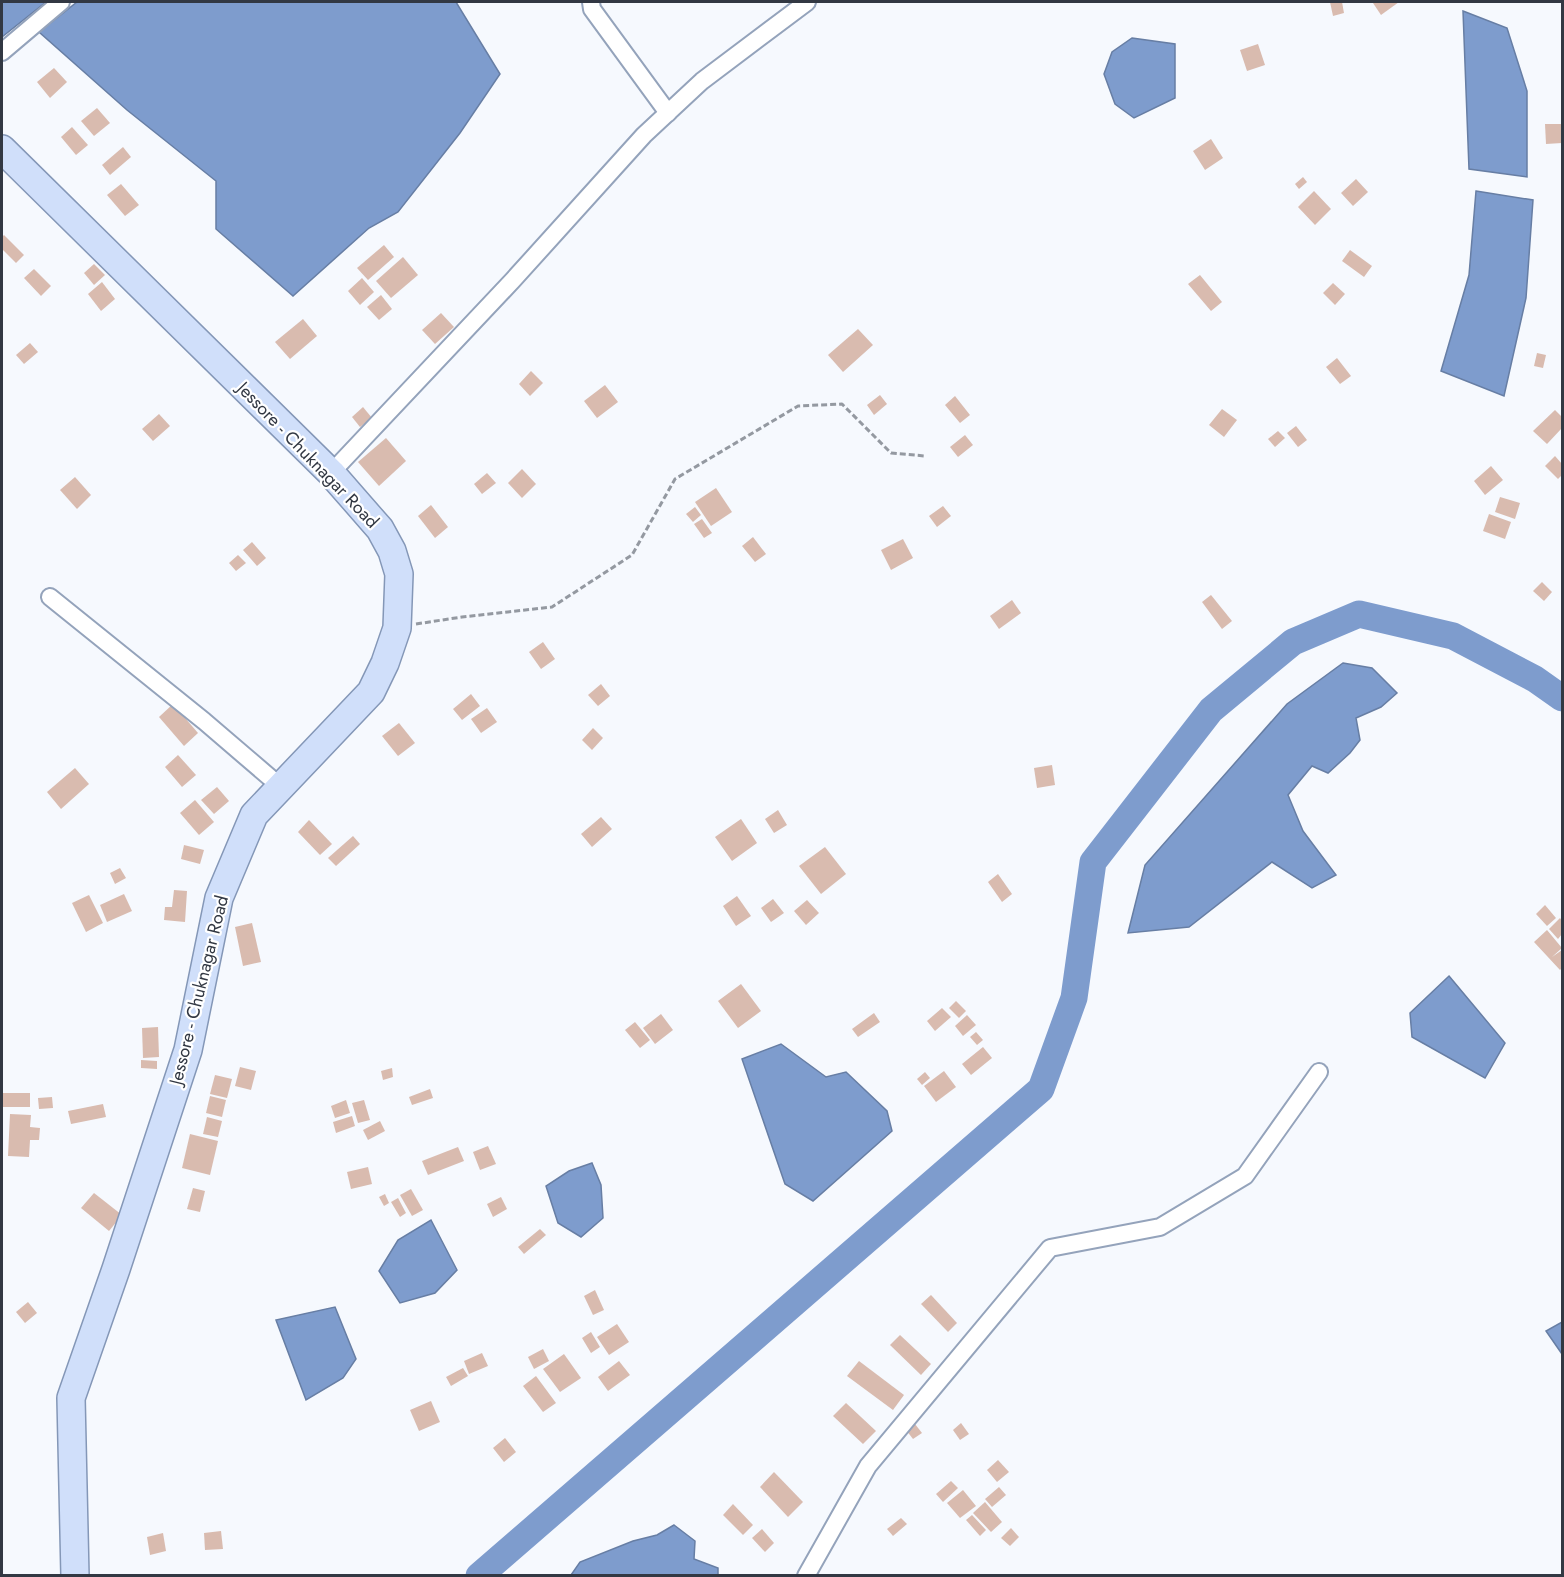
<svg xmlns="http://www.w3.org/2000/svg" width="1564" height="1577" viewBox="0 0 1564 1577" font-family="Jost,sans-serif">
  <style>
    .water { fill: #7e9ccd; stroke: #677ea4; stroke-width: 1.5 }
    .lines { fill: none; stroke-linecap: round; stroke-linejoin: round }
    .river { stroke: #7e9ccd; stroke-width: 27 }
    .building { fill: #d9bbaf }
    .minor-casing { stroke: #94a3bb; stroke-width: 20 }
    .primary-casing { stroke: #8497b7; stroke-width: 30 }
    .path { stroke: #9499a1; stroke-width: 3; stroke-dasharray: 6 3; stroke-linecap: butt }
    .minor { stroke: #fff; stroke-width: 16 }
    .primary { stroke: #d0dffa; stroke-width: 27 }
    .labels { text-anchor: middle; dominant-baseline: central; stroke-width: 4.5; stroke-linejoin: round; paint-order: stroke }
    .street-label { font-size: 18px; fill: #323843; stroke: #fff }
  </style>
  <rect width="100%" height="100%" fill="#f6f9fe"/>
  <g class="water">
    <path d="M2 2H46L2 37Z"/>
    <path d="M77 2H456L500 74 460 133 398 212 369 228 293 296 216 229V181L127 110 39 32Z"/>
    <path d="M1463 11 1507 28 1527 91V177L1469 169Z"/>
    <path d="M1132 38 1175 44V98L1134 118 1115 104 1104 74 1112 52Z"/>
    <path d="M1476 191 1533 200 1526 298 1504 396 1441 371 1469 275Z"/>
    <path d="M1343 663 1372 668 1397 693 1381 707 1356 718 1360 740 1350 753 1328 773 1312 766 1288 795 1303 831 1336 875 1312 888 1272 862 1189 927 1128 933 1145 865 1287 704Z"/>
    <path d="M1449 976 1505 1043 1485 1078 1412 1037 1410 1013Z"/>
    <path d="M781 1044 826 1077 846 1072 887 1111 892 1131 813 1201 785 1184 742 1059Z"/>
    <path d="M592 1163 601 1185 603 1218 581 1237 558 1223 546 1186 569 1171Z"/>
    <path d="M431 1220 457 1270 435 1293 400 1303 379 1271 398 1240Z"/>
    <path d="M335 1307 356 1359 343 1378 306 1400 276 1320Z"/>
    <path d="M1562 1322V1354L1546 1331Z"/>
    <path d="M674 1525 695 1541 694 1559 718 1568V1575H571L580 1562 633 1541 657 1535Z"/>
  </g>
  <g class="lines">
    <path class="river" d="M479 1576 1041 1089 1074 998 1093 862 1211 710 1293 642 1359 614 1453 636 1535 679 1562 698"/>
  </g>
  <g class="building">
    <path d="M1330 2H1342L1344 13 1333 16Z"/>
    <path d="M1375 2H1399L1381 15 1373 3Z"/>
    <path d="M1258 44 1265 65 1247 71 1240 50Z"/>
    <path d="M54 68 67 82 50 98 37 82Z"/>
    <path d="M97 108 110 123 94 136 81 121Z"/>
    <path d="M1545 124H1562V143L1546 144Z"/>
    <path d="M72 127 88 145 76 155 61 137Z"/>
    <path d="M1211 139 1223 158 1205 170 1193 151Z"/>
    <path d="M123 147 131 157 110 175 102 165Z"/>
    <path d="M1303 177 1307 182 1299 189 1295 184Z"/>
    <path d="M1356 179 1368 192 1353 206 1341 193Z"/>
    <path d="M121 184 139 205 125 216 107 195Z"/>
    <path d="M1314 191 1331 209 1315 225 1298 207Z"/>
    <path d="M4 235 24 255 16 263 2 249V237Z"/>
    <path d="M384 245 394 257 368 280 357 268Z"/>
    <path d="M1350 250 1372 266 1364 277 1342 261Z"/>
    <path d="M403 257 418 275 391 298 376 281Z"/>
    <path d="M94 264 105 275 94 285 84 273Z"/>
    <path d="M34 269 51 286 41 296 24 278Z"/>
    <path d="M1200 275 1222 302 1211 311 1188 284Z"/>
    <path d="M362 278 374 292 360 305 348 291Z"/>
    <path d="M102 282 115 299 101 311 88 294Z"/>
    <path d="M1333 283 1345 294 1335 305 1323 293Z"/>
    <path d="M381 295 392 309 379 320 367 307Z"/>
    <path d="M441 313 454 327 435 344 422 330Z"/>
    <path d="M303 319 317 336 290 359 275 342Z"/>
    <path d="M858 329 873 345 843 372 828 355Z"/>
    <path d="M30 343 38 352 24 364 16 355Z"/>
    <path d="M1537 353 1546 355 1543 368 1534 366Z"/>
    <path d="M1337 358 1351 376 1340 384 1326 367Z"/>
    <path d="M531 371 543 383 530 396 519 384Z"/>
    <path d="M605 385 618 402 597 418 584 401Z"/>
    <path d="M880 395 887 404 874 415 867 405Z"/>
    <path d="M955 396 970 415 960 423 945 405Z"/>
    <path d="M363 407 372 418 360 427 352 417Z"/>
    <path d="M1222 409 1237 420 1224 437 1209 425Z"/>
    <path d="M1555 410 1562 417V428L1547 444 1533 431Z"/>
    <path d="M159 414 170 426 153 441 142 429Z"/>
    <path d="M1296 426 1307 440 1298 447 1287 433Z"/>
    <path d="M1278 431 1285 438 1275 447 1268 439Z"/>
    <path d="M965 435 973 445 958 457 950 447Z"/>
    <path d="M386 438 406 461 379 486 358 462Z"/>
    <path d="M1555 456 1562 464V475L1558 479 1545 466Z"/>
    <path d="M1491 466 1503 480 1485 495 1474 481Z"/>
    <path d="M522 469 536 484 522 498 508 483Z"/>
    <path d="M487 473 496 483 482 494 474 484Z"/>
    <path d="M75 477 91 495 77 509 60 490Z"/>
    <path d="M716 488 732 512 711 526 695 502Z"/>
    <path d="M1500 497 1520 503 1515 519 1495 512Z"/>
    <path d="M431 505 448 527 435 538 418 516Z"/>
    <path d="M943 506 951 516 937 527 929 516Z"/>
    <path d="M695 507 701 515 693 522 686 514Z"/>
    <path d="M1489 514 1511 522 1505 539 1483 531Z"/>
    <path d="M702 519 712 533 704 538 694 524Z"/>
    <path d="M753 537 766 554 755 562 742 546Z"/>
    <path d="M903 539 913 558 891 570 881 550Z"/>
    <path d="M252 542 266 558 257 566 243 550Z"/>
    <path d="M238 555 246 563 236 571 229 563Z"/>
    <path d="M1542 582 1552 592 1544 601 1533 591Z"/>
    <path d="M1211 595 1232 621 1222 629 1202 602Z"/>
    <path d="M1012 600 1021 613 999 629 990 616Z"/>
    <path d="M543 642 555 659 541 669 529 652Z"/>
    <path d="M601 684 610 696 598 706 588 695Z"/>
    <path d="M471 694 480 706 462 720 453 709Z"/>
    <path d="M173 704 198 733 184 746 159 717Z"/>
    <path d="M487 708 497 722 481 733 471 719Z"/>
    <path d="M399 723 415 743 398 756 382 736Z"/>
    <path d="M593 728 603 738 592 750 582 740Z"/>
    <path d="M178 755 196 775 182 787 165 767Z"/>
    <path d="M1052 765 1055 785 1037 788 1034 768Z"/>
    <path d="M75 768 89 784 61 809 47 792Z"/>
    <path d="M217 787 229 801 214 814 201 800Z"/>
    <path d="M195 800 214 822 199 835 180 813Z"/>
    <path d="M778 810 787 825 774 833 765 819Z"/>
    <path d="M601 817 612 829 592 847 581 834Z"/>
    <path d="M741 819 757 843 732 861 715 837Z"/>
    <path d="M309 820 332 844 320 855 298 832Z"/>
    <path d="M353 836 360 844 336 866 328 858Z"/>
    <path d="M184 845 204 850 200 864 181 859Z"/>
    <path d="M825 847 846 874 821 894 799 866Z"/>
    <path d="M120 868 126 878 115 884 110 873Z"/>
    <path d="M998 874 1012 894 1002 902 988 882Z"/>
    <path d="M174 890 187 891 185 922 164 920 165 907H172Z"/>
    <path d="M124 894 132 911 107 922 100 905Z"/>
    <path d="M89 895 103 923 86 932 72 903Z"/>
    <path d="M737 896 751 916 736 926 723 906Z"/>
    <path d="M773 899 784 913 771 922 761 908Z"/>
    <path d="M807 900 819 913 806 925 794 911Z"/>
    <path d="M1545 905 1556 918 1547 926 1536 914Z"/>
    <path d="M1560 918 1562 921V934L1558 939 1549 929Z"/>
    <path d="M252 923 261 962 243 966 235 927Z"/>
    <path d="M1547 930 1562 948 1552 957 1562 950V968L1560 970 1534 942Z"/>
    <path d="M741 984 761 1011 738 1028 718 1001Z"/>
    <path d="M956 1001 966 1011 959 1018 949 1008Z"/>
    <path d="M942 1008 951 1017 935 1031 927 1021Z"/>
    <path d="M874 1013 880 1022 858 1037 852 1029Z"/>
    <path d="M661 1014 673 1030 655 1044 643 1028Z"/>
    <path d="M967 1015 976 1025 963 1036 955 1026Z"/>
    <path d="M635 1022 650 1040 640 1048 625 1030Z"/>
    <path d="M158 1027 159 1057 143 1058 142 1028Z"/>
    <path d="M976 1032 983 1040 977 1045 970 1037Z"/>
    <path d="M983 1047 992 1058 971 1075 962 1064Z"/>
    <path d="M141 1060 157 1061V1069L141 1068Z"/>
    <path d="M240 1067 256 1071 251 1090 235 1086Z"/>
    <path d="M392 1068 393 1077 383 1080 381 1071Z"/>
    <path d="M944 1071 956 1087 936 1102 924 1086Z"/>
    <path d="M925 1072 930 1078 922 1085 917 1079Z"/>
    <path d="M215 1075 232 1079 227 1098 210 1094Z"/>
    <path d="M430 1089 433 1098 412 1105 409 1097Z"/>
    <rect x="3" y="1093" width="27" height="14"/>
    <path d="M210 1096 226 1100 222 1117 206 1113Z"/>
    <path d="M52 1097 53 1108 39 1109 38 1098Z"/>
    <path d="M346 1100 350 1113 335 1118 331 1106Z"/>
    <path d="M364 1100 370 1120 358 1123 352 1103Z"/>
    <path d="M103 1104 106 1117 71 1124 68 1111Z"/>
    <path d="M10 1114 31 1115 30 1127 40 1128 39 1140H30L29 1157 8 1156Z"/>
    <path d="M352 1116 355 1126 336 1133 333 1122Z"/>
    <path d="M207 1117 222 1121 218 1137 203 1134Z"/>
    <path d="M380 1121 385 1131 368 1140 363 1130Z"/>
    <path d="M190 1134 218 1141 210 1175 182 1168Z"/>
    <path d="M488 1146 496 1164 480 1170 473 1152Z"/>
    <path d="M458 1147 464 1161 428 1175 422 1161Z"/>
    <path d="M368 1167 372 1184 351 1189 347 1172Z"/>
    <path d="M193 1188 205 1191 200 1212 187 1209Z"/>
    <path d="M411 1189 423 1210 412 1216 400 1195Z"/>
    <path d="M94 1193 122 1215 109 1231 81 1208Z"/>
    <path d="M385 1194 389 1203 384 1206 379 1197Z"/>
    <path d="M501 1197 507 1209 493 1217 487 1204Z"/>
    <path d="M398 1198 406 1213 400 1217 391 1202Z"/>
    <path d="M540 1229 546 1235 524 1254 518 1247Z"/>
    <path d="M595 1290 604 1310 593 1315 584 1296Z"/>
    <path d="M931 1295 957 1323 948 1332 921 1304Z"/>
    <path d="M28 1302 37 1313 25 1323 16 1312Z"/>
    <path d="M617 1324 629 1342 609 1355 597 1337Z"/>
    <path d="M591 1332 600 1347 591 1353 582 1338Z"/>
    <path d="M900 1335 931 1364 921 1375 890 1345Z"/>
    <path d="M543 1349 549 1361 534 1369 528 1357Z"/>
    <path d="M482 1353 488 1366 469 1374 464 1361Z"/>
    <path d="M564 1354 581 1378 560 1392 543 1369Z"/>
    <path d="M619 1361 630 1375 608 1391 598 1377Z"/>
    <path d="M859 1361 904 1395 893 1410 847 1376Z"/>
    <path d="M463 1368 468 1376 451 1386 446 1377Z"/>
    <path d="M536 1376 556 1403 543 1412 523 1386Z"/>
    <path d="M431 1401 440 1422 419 1431 410 1410Z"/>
    <path d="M846 1403 876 1431 863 1444 833 1416Z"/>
    <path d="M961 1423 969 1434 960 1440 953 1430Z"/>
    <path d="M915 1424 922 1433 913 1439 906 1430Z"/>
    <path d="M505 1438 516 1452 504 1462 493 1448Z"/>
    <path d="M998 1460 1009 1472 997 1482 987 1470Z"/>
    <path d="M774 1472 803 1502 788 1517 760 1487Z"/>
    <path d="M951 1481 958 1488 943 1502 936 1494Z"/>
    <path d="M999 1487 1006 1495 992 1507 985 1499Z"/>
    <path d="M963 1490 976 1506 960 1518 947 1503Z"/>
    <path d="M985 1502 1002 1522 991 1532 973 1513Z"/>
    <path d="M733 1504 753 1525 743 1535 723 1515Z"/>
    <path d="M972 1515 986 1530 980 1536 966 1520Z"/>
    <path d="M901 1518 907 1524 893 1536 887 1529Z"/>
    <path d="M1011 1528 1019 1537 1010 1546 1001 1538Z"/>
    <path d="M762 1529 774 1543 765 1552 752 1538Z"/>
    <path d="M221 1531 223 1549 205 1550 204 1533Z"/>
    <path d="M163 1533 166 1551 150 1555 147 1537Z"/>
  </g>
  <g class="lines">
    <defs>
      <g id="minor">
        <path d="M591 2 592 9 668 113"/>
        <path d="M2 52 61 2"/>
        <path d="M331 473 513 280 644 135 702 81 807 2"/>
        <path d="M50 597 204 721 281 787"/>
        <path d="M806 1576 868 1466 1050 1248 1160 1227 1245 1176 1319 1072"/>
      </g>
      <path id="primary" d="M2 149 331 473 380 529 392 551 399 574 397 628 385 663 371 692 254 815 219 898 188 1050 116 1269 71 1398 75 1576"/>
    </defs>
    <use href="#minor" class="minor-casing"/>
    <use href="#primary" class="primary-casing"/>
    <path class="path" d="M416 624 462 617 552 607 632 555 675 479 798 406 842 404 891 453 925 456"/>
    <use href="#minor" class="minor"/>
    <use href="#primary" class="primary"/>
  </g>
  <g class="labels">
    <g class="street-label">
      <text transform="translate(308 455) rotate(46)">Jessore - Chuknagar Road</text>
      <text transform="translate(199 990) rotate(-76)">Jessore - Chuknagar Road</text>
    </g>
  </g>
  <rect width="1564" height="1577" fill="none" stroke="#323843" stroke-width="6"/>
</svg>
